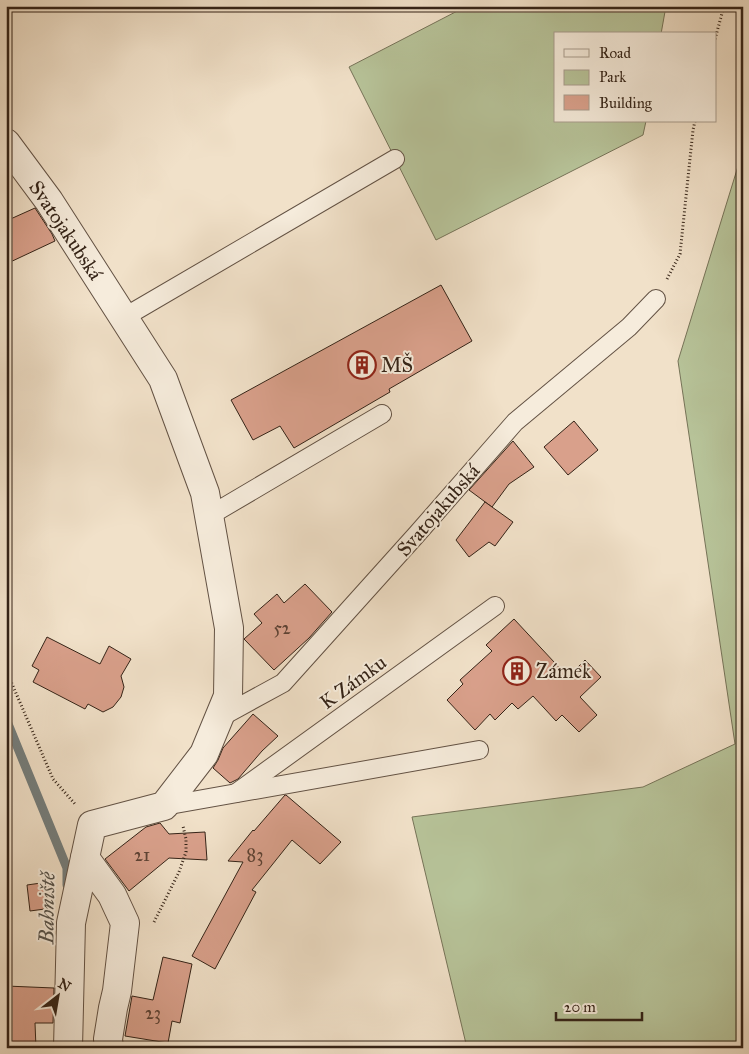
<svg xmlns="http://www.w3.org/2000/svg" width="749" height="1054" viewBox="0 0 749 1054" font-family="'IM FELL Great Primer',serif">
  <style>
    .green { fill: #b7c399; stroke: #767358 }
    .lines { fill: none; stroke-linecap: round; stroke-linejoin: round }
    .stream { stroke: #747e7d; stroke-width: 9 }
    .building { fill: #d9a08b; stroke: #342317 }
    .lane-casing { stroke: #635244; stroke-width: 20 }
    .street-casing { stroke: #635244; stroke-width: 30 }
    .path { stroke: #342317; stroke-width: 3; stroke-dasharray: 1 2.5; stroke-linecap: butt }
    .lane { stroke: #f6ecdc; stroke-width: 18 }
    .street { stroke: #f6ecdc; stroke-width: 28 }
    .labels { text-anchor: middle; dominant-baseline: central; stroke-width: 4; stroke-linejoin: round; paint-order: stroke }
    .number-label { font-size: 18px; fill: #5d4234 }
    .street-label { font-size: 20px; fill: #342317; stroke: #f6ecdc }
    .poi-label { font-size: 20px; fill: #342317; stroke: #f6ecdc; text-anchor: start }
    .water-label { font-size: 21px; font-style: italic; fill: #54514a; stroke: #f6ecdc }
  </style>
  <rect width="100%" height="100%" fill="#f1e1c9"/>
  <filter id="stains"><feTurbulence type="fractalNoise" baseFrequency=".004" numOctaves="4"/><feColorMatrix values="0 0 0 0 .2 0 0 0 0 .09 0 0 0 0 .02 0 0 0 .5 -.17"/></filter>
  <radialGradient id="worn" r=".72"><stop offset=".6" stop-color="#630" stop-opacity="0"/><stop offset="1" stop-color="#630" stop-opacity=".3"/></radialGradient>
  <g class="green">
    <path d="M467 6H666L661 34H555V121H646L643 135 436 240 349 67Z"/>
    <path d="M743 150V1048H467L412 817 643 787 735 744 678 361Z"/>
  </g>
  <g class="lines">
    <path class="stream" d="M6 719 67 868V885"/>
  </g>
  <g class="building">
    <path d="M35 208 52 234 55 241 6 264V221Z"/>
    <path d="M441 285 472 341 389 389 390 392 294 448 280 426 253 440 231 400Z"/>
    <path d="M574 421 598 450 568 475 544 447Z"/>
    <path d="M513 441 534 467 509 484 492 507 469 490Z"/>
    <path d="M485 502 513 522 495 546 489 542 469 557 456 540Z"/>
    <path d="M305 584 332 612 309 638 274 670 244 639 262 623 254 614 277 594 284 603Z"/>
    <path d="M514 619 568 677 585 660 601 677 580 697 597 715 579 732 562 715 556 721 533 696 518 709 512 703 495 720 490 714 475 730 447 700 463 684 460 680 492 651 486 645Z"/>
    <path d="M47 637 100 664 109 646 131 659 121 676 124 687 121 697 113 707 103 712 88 704 85 709 33 682 39 670 32 666Z"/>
    <path d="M253 714 278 736 262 751 238 779 230 783 213 768 218 760 223 748Z"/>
    <path d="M285 795H286L341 842 320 864 292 840 252 890 256 892 215 969 192 956 243 862 228 861 253 830 254 831Z"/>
    <path d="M160 823 169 834 205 832 207 860 169 858 129 891 105 859 146 827Z"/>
    <path d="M48 882 52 908 30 911 27 885Z"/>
    <path d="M163 957 192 964 180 1023 172 1021 168 1043 125 1036 132 996 153 1000Z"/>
    <path d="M6 986 54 988 53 1023H35L36 1048H6Z"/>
  </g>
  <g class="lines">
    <defs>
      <g id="lane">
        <path d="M123 318 395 159"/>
        <path d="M209 516 382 414"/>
        <path d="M219 718 283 683 417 534 515 422 629 327 656 299"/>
        <path d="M236 793 495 606"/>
        <path d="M164 806 479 750"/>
      </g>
      <g id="street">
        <path d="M6 143 49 201 163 379 205 493 229 628 228 696 204 754 164 806 92 825 71 923 68 1048"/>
        <path d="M85 858 112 895 125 923 117 991 113 1008 108 1039 109 1048"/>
      </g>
    </defs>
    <use href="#lane" class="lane-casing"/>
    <use href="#street" class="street-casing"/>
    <g class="path">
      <path d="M715 39 724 6"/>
      <path d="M667 279 680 254 693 130 695 121"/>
      <path d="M6 670 53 779 75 804"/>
      <path d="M154 922 179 872 186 852V839L183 826"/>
    </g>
    <use href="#lane" class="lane"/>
    <use href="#street" class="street"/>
  </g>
  <defs>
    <symbol id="building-ring" viewBox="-11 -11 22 22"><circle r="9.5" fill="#f6ecdc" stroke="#8f2418" stroke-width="1.5"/><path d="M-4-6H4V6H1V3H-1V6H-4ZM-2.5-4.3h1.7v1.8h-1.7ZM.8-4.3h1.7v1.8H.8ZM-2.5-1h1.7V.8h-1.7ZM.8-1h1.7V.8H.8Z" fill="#8f2418"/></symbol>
  </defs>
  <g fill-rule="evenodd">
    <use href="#building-ring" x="346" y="349" width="32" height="32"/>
    <use href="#building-ring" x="501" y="655" width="32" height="32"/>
  </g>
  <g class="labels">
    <g class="number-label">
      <text x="282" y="628">52</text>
      <text x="142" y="855">21</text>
      <text x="255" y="855">83</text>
      <text x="153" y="1013">23</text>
    </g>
    <g class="street-label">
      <text transform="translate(66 230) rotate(56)">Svatojakubská</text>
      <text transform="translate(438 510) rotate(-49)">Svatojakubská</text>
      <text transform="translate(353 682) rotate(-36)">K Zámku</text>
    </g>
    <g class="poi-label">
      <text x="381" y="365">MŠ</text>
      <text x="536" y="671">Zámek</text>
    </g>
    <g class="water-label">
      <text transform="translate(47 908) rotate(-89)">Bahniště</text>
    </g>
  </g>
  <rect width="749" height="1054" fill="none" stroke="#f1e1c9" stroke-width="25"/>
  <rect x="8" y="8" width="734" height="1039" fill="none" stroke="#342317" stroke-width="2.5"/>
  <rect x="12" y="12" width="724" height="1029" fill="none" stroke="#342317"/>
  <rect x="554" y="32" width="162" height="90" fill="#f6ecdc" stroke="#a89c8d"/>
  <rect x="564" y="49" width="25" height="8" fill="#f6ecdc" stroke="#a89c8d"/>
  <text x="599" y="58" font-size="15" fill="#342317">Road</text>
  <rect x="564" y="70" width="25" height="15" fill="#b7c399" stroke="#a89c8d"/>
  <text x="599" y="82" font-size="15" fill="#342317">Park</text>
  <rect x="564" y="95" width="25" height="15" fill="#d9a08b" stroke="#a89c8d"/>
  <text x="599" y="108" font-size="15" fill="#342317">Building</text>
  <g transform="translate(58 996) rotate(31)" stroke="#f6ecdc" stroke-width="4" paint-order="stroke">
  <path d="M0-4L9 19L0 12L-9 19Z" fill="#342317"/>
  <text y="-8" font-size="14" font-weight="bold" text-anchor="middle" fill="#342317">N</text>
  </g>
  <path d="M556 1012v8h86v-8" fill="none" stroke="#342317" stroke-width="2.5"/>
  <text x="564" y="1012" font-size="15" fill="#342317" stroke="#f6ecdc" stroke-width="4" paint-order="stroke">20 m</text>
  <rect width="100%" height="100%" filter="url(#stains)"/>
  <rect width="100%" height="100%" fill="url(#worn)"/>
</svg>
